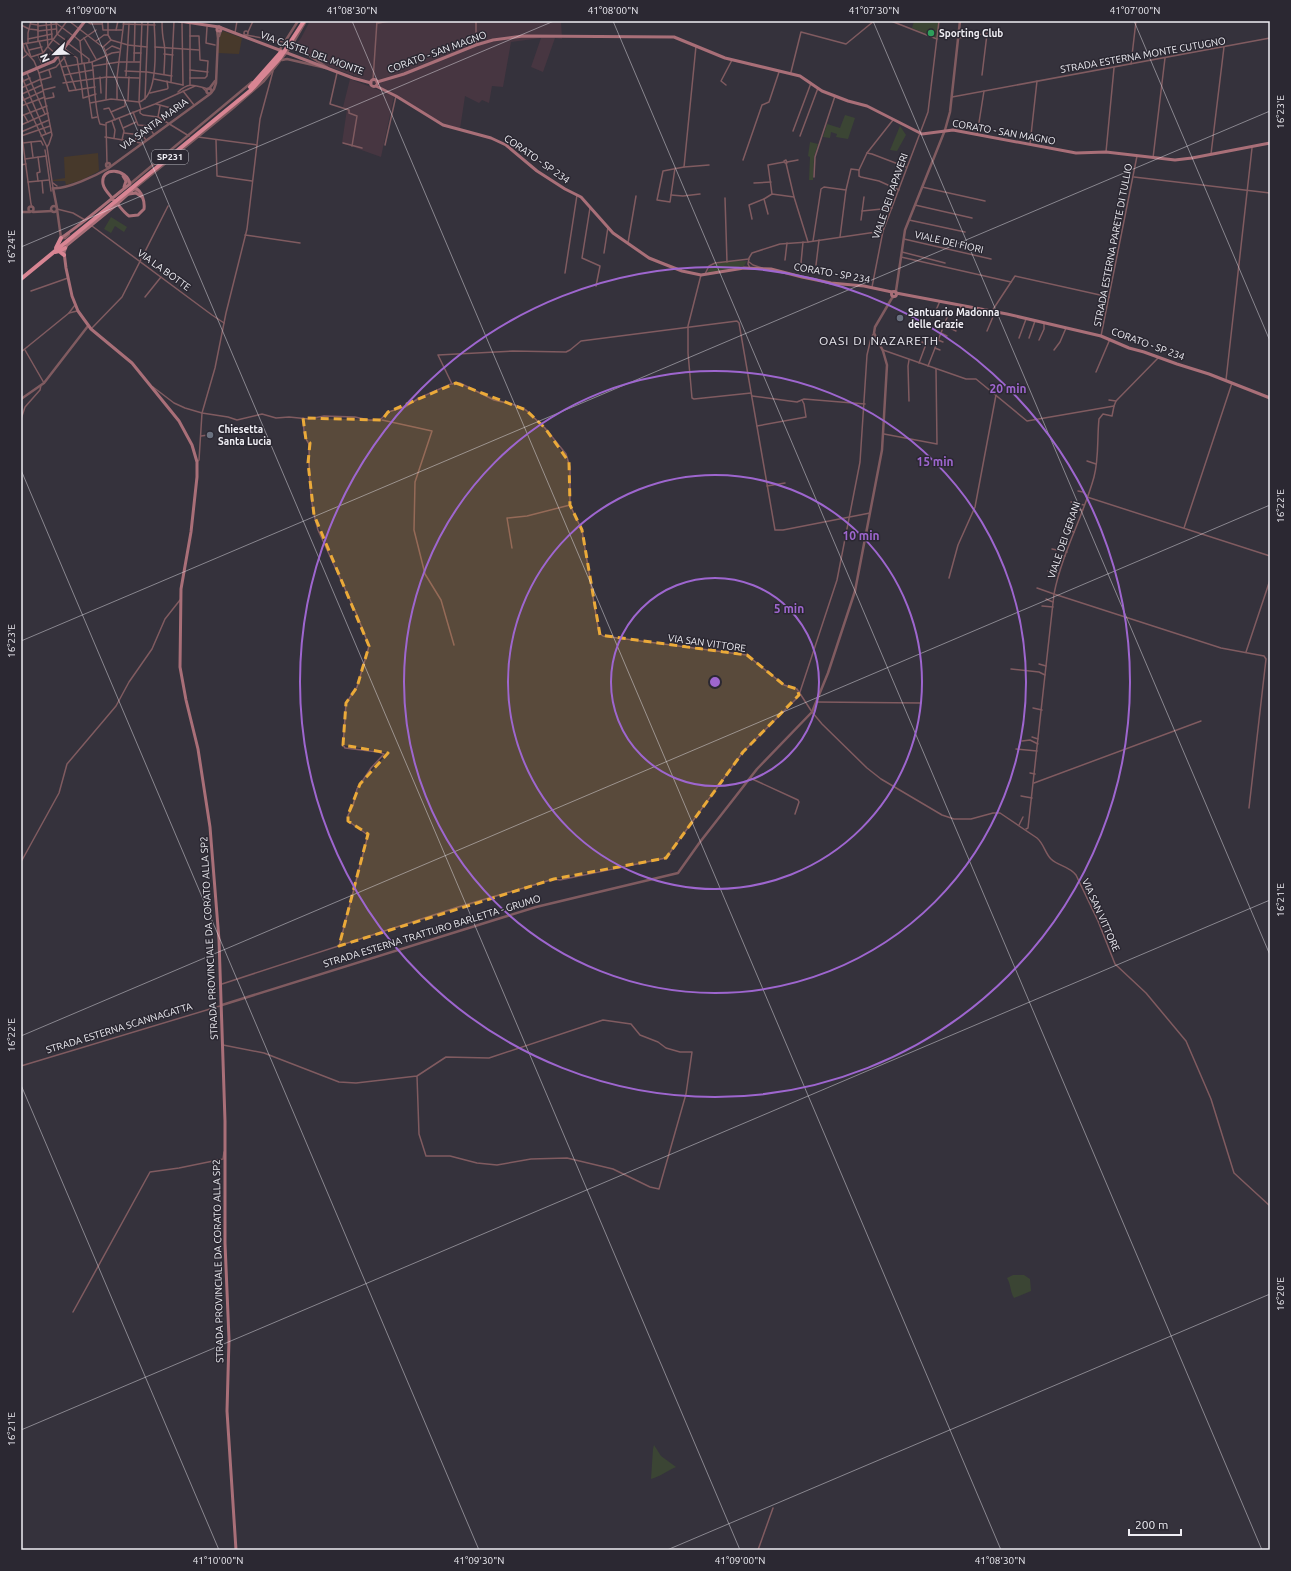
<svg xmlns="http://www.w3.org/2000/svg" width="1291" height="1571" viewBox="0 0 1291 1571" font-family="Ubuntu,sans-serif">
  <style>
    .industrial { fill: #473641 }
    .education { fill: #47392b }
    .green { fill: #3b4534 }
    .lines { fill: none; stroke-linecap: round; stroke-linejoin: round }
    .pedestrian { stroke: #805b60; stroke-width: 1.5 }
    .minor { stroke: #805b60; stroke-width: 1.5 }
    .tertiary { stroke: #805b60; stroke-width: 2.5 }
    .secondary { stroke: #a96f78; stroke-width: 3 }
    .trunk { stroke: #d88593; stroke-width: 4 }
    .marked { fill: #ebaa39; fill-opacity: 0.2; stroke: #ebaa39; stroke-width: 3; stroke-dasharray: 8 5; stroke-linejoin: round }
    .ticks { fill: none; stroke: #efeef4; stroke-width: 1; stroke-opacity: 0.45 }
    .ring { fill: none; stroke: #9e66cf; stroke-width: 2 }
    .leisure-dot { fill: #2e9e5b; stroke: #2b2832; stroke-width: 1.5 }
    .worship-dot { fill: #6b7280; stroke: #2b2832; stroke-width: 1.5 }
    .labels { text-anchor: middle; dominant-baseline: central; stroke-width: 3; stroke-linejoin: round; paint-order: stroke }
    .shield { fill: #2b2832; stroke: #b4b3ba; stroke-width: 1 }
    .shield-label { font-size: 9px; font-weight: bold; fill: #efeef4 }
    .poi-label { font-size: 10px; font-weight: bold; fill: #efeef4; stroke: #2b2832; text-anchor: start }
    .street-label { font-size: 10px; fill: #efeef4; stroke: #2b2832 }
    .quarter-label { font-size: 12px; letter-spacing: 1px; fill: #efeef4; stroke: #2b2832 }
    .centre { fill: #9e66cf; stroke: #2b2832; stroke-width: 2 }
    .ring-label { font-size: 12px; text-anchor: middle; font-weight: bold; fill: #9e66cf; stroke: #2b2832; stroke-width: 3; stroke-linejoin: round; paint-order: stroke }
    .neatline { fill: none; stroke: #efeef4; stroke-width: 1.5 }
    .ticks-label { font-size: 10px; text-anchor: middle; fill: #efeef4 }
  </style>
  <rect width="100%" height="100%" fill="#35323c"/>
  <g class="industrial">
    <path d="M310 21H561L562 39 555 38 543 72 531 67 541 38 511 42 503 87 492 86 489 103 482 100 479 103 465 96 460 129 447 125 429 116 390 91 366 80 327 66 295 45 301 38Z"/>
    <path d="M350 79 394 96 381 157 342 143 347 109 343 107Z"/>
  </g>
  <g class="education">
    <path d="M223 31 242 38 239 54 218 53 220 35Z"/>
    <path d="M98 153 99 171 82 180 66 185 65 181H53V180L65 178 64 157Z"/>
  </g>
  <g class="green">
    <path d="M914 21H939L937 38 912 28Z"/>
    <path d="M845 115 855 118 848 139 836 137 837 134 831 132 830 138 823 137 827 124 840 128Z"/>
    <path d="M900 126 906 135 897 151 890 150Z"/>
    <path d="M810 142 818 144 814 157 813 180H809L810 157 808 156Z"/>
    <path d="M111 217 127 227 124 232 115 226 111 233 104 229Z"/>
    <path d="M747 261 744 266 707 273C713 259 734 262 747 261Z"/>
    <path d="M1013 1275H1024L1030 1279 1031 1291 1014 1298C1010 1291 1011 1285 1007 1278Z"/>
    <path d="M654 1445 661 1456 676 1467C667 1471 659 1477 651 1479L653 1449Z"/>
  </g>
  <g class="lines">
    <g class="pedestrian">
      <path d="M23 143 31 142"/>
      <path d="M201 436 208 435"/>
    </g>
    <g class="minor">
      <path d="M46 21 48 47 57 55"/>
      <path d="M51 21 52 39"/>
      <path d="M56 21 57 34 67 41"/>
      <path d="M69 21 104 48 107 56 106 99"/>
      <path d="M86 21 91 24H102"/>
      <path d="M102 21 103 30H122"/>
      <path d="M108 21V35"/>
      <path d="M162 21C162 30 162 34 164 43 166 52 164 65 164 74"/>
      <path d="M476 21V45"/>
      <path d="M891 21 937 39"/>
      <path d="M56 23 72 35"/>
      <path d="M182 23 183 85"/>
      <path d="M378 23 390 21"/>
      <path d="M31 24 38 25"/>
      <path d="M123 24 155 25"/>
      <path d="M21 25 29 29 38 30"/>
      <path d="M38 26 56 24"/>
      <path d="M207 27 206 43 215 45"/>
      <path d="M116 30 118 21"/>
      <circle cx="246" cy="33" r="2"/>
      <path d="M38 31 56 29"/>
      <path d="M248 32 253 21"/>
      <path d="M235 33 237 21"/>
      <path d="M244 34 245 36 246 35 284 42"/>
      <path d="M74 36 80 41 82 63"/>
      <path d="M21 38 25 51 34 61 39 73 43 90 52 135 49 144 47 147"/>
      <path d="M84 38 96 59"/>
      <path d="M958 38 1002 31"/>
      <path d="M28 39 52 34"/>
      <path d="M52 39 77 58 82 89 95 87"/>
      <path d="M111 40 128 45 147 47"/>
      <path d="M38 41V21"/>
      <path d="M39 41 46 62"/>
      <path d="M80 41 96 30"/>
      <path d="M96 41 104 35H108L111 40 103 47"/>
      <path d="M26 43 31 57 43 53 67 21"/>
      <path d="M28 43V33L31 21"/>
      <path d="M23 44 52 39"/>
      <path d="M69 44 89 59V62"/>
      <path d="M155 47 199 50"/>
      <path d="M29 50 42 47"/>
      <path d="M105 51 112 46 120 49"/>
      <path d="M62 52 76 90"/>
      <path d="M134 53H141"/>
      <path d="M164 54 173 55"/>
      <path d="M38 55 42 64"/>
      <path d="M44 55 56 54"/>
      <path d="M58 56 69 91 82 89 83 98 96 94"/>
      <path d="M21 59 28 54"/>
      <path d="M134 61 135 21"/>
      <path d="M92 62C95 80 94 108 100 124L105 125"/>
      <path d="M84 63 92 118 97 117"/>
      <path d="M1131 64 1136 21"/>
      <path d="M93 66 119 62H140"/>
      <path d="M62 67 92 62 112 53 119 52"/>
      <path d="M190 70 208 72"/>
      <path d="M125 71 147 72 172 76"/>
      <path d="M791 72 801 32 846 44 874 21"/>
      <path d="M27 73 45 114"/>
      <path d="M39 73 56 67 65 57"/>
      <path d="M337 73 330 104 349 110V113L357 116 352 146"/>
      <path d="M21 75 46 134"/>
      <path d="M64 75 93 70"/>
      <path d="M982 75 987 34"/>
      <path d="M126 76 129 24"/>
      <path d="M100 77 101 93"/>
      <path d="M190 78H205L207 76 208 61 200 60 199 36H190"/>
      <path d="M154 79 183 85"/>
      <path d="M41 80 51 77 49 70"/>
      <path d="M373 80 377 21"/>
      <path d="M21 82 30 78"/>
      <path d="M171 82 174 21"/>
      <path d="M63 83 107 77 139 78"/>
      <path d="M190 85V23"/>
      <path d="M726 85 721 81 732 60"/>
      <path d="M21 88 41 79"/>
      <path d="M203 88 206 91"/>
      <path d="M43 90 55 87"/>
      <path d="M183 91 194 105"/>
      <path d="M178 92C189 82 194 85 208 89"/>
      <path d="M21 93 47 147 53 188"/>
      <path d="M150 93 167 89 168 88 167 81"/>
      <path d="M22 94 42 85"/>
      <path d="M952 97 1270 38"/>
      <path d="M45 99 54 97 53 93"/>
      <path d="M117 99V77L124 21"/>
      <path d="M145 99 148 21"/>
      <path d="M128 100 129 77"/>
      <path d="M21 101 43 91"/>
      <path d="M90 103 111 99 139 102C160 97 155 39 154 21"/>
      <path d="M156 104 171 108"/>
      <path d="M21 106 45 97"/>
      <path d="M104 109 109 108 115 120"/>
      <path d="M141 109 139 102 142 21"/>
      <path d="M140 110V113L143 115 158 117 189 136"/>
      <path d="M111 112 125 106V100"/>
      <path d="M133 112 138 125 149 126 160 119"/>
      <path d="M24 115 28 122"/>
      <path d="M21 116 47 106"/>
      <path d="M158 117 160 106"/>
      <path d="M119 118 124 131 122 140"/>
      <path d="M112 121 115 130 114 138"/>
      <path d="M21 125 48 113"/>
      <path d="M144 126 142 135 146 140"/>
      <path d="M149 126 154 135"/>
      <path d="M123 128 136 122"/>
      <path d="M21 129 31 204 32 207"/>
      <path d="M793 131 811 83"/>
      <path d="M21 132 49 120"/>
      <path d="M124 133 142 135"/>
      <path d="M977 135 984 91"/>
      <path d="M21 136 50 126"/>
      <path d="M41 136 51 132"/>
      <path d="M800 136 818 88"/>
      <path d="M105 137 141 143"/>
      <path d="M198 137 257 145"/>
      <path d="M216 140 217 176 252 181"/>
      <path d="M135 142 137 135"/>
      <path d="M343 143 362 148"/>
      <path d="M1030 144 1037 81"/>
      <path d="M385 145 396 96"/>
      <path d="M1106 152 1114 68"/>
      <path d="M867 153 872 154 906 167"/>
      <path d="M1211 154 1224 47"/>
      <path d="M46 156 51 191"/>
      <path d="M33 157 31 142 41 141 43 145"/>
      <path d="M1153 158 1165 58"/>
      <path d="M25 159 46 156 45 150"/>
      <path d="M743 160 762 105 769 102 779 72"/>
      <path d="M786 160 787 163H785L784 161Z"/>
      <path d="M787 162 798 160"/>
      <path d="M786 163 794 197 808 242"/>
      <path d="M107 164 106 123 155 104 195 86"/>
      <path d="M21 165 26 164"/>
      <path d="M684 167 696 46"/>
      <path d="M675 168 670 202 657 200 663 171 684 167 709 165"/>
      <path d="M859 170 867 153 893 120"/>
      <path d="M814 177 815 157 835 96"/>
      <path d="M1134 177 1270 193"/>
      <path d="M38 181 37 173 40 172 38 157"/>
      <path d="M42 181 43 193"/>
      <path d="M28 182 49 180"/>
      <path d="M53 183 57 186"/>
      <path d="M754 183 771 182"/>
      <path d="M922 187 985 201"/>
      <path d="M772 194 768 165 784 162"/>
      <path d="M671 195 683 196 700 194"/>
      <path d="M725 198 727 262"/>
      <path d="M764 199 768 214"/>
      <path d="M915 205 972 218"/>
      <path d="M590 208 582 258 600 266 596 286"/>
      <path d="M57 209 73 213 85 220"/>
      <path d="M862 211 892 208"/>
      <path d="M752 219 749 205 764 199 772 194 794 197"/>
      <path d="M861 220 864 197"/>
      <path d="M909 220 965 232"/>
      <path d="M92 226 212 315 224 323"/>
      <path d="M245 235 300 243"/>
      <path d="M840 237 846 190 851 169 859 170V176L861 177 879 181 899 190"/>
      <path d="M904 239 991 259"/>
      <path d="M813 241 821 189 824 187 846 190"/>
      <path d="M628 243 636 196"/>
      <path d="M902 252 945 263"/>
      <path d="M604 253 608 227"/>
      <path d="M901 257 1011 282"/>
      <path d="M785 260 787 243"/>
      <path d="M749 262 753 265 762 268"/>
      <path d="M801 263 803 242"/>
      <path d="M816 265 819 240"/>
      <path d="M750 268 748 264 749 258 752 253 780 244 808 242 883 231"/>
      <path d="M565 273 577 195"/>
      <path d="M705 274 709 266 715 263 749 259"/>
      <path d="M701 275 688 326V353L692 398 694 399 751 393"/>
      <path d="M872 287 883 231 928 112 939 21"/>
      <path d="M31 291 68 278"/>
      <path d="M145 297 161 277"/>
      <path d="M992 311 1015 276 1109 297"/>
      <path d="M69 313 77 311"/>
      <path d="M958 315 961 305"/>
      <path d="M933 317 940 301"/>
      <path d="M944 325 956 331"/>
      <path d="M91 329 122 297 168 206"/>
      <path d="M987 331 995 312"/>
      <path d="M941 333 947 336"/>
      <path d="M1101 336 1137 156"/>
      <path d="M1019 338 1026 319"/>
      <path d="M1029 338 1035 321"/>
      <path d="M938 340 943 342"/>
      <path d="M1039 340 1044 329V323"/>
      <path d="M935 348 940 350"/>
      <path d="M25 350 44 383"/>
      <path d="M883 350 966 379H976L1027 421 1114 406"/>
      <path d="M1054 350 1060 342 1066 328"/>
      <path d="M21 352 69 313 75 305"/>
      <path d="M919 363 926 344 922 342"/>
      <path d="M928 366 948 315"/>
      <path d="M1096 372 1110 339"/>
      <path d="M1226 380 1252 148"/>
      <path d="M452 384 438 355 513 351 566 352 570 350 581 341 737 321 739 323 775 530H783L870 513"/>
      <path d="M152 387H153L174 403 185 408 202 413 228 417 237 420 262 414 276 418 289 417 309 419 324 416 355 417 369 420H380L388 412 405 407 419 398 451 384 460 383 494 400 515 405 526 410 545 428 566 454 570 467V505L582 530 599 633 603 636 747 655 784 685 797 689 812 712 822 724 867 768 881 779 942 815 954 819H971L993 813H1000L1037 838C1044 844 1045 853 1051 859 1058 866 1069 866 1076 875L1098 921 1115 964 1146 993 1186 1041 1211 1099 1234 1173 1270 1206"/>
      <path d="M752 396 797 402 804 399 865 404"/>
      <path d="M1109 400 1116 401"/>
      <path d="M909 401 908 366 909 360"/>
      <path d="M303 418C304 428 303 436 309 444 309 473 309 501 318 530L357 615 369 646 357 687 346 703 343 745 345 748 378 752 384 754 371 768 357 789 353 806 348 815V821L368 835 339 946"/>
      <path d="M21 419 25 407 40 390 41 385"/>
      <path d="M382 420 432 431 415 482 414 530 425 574 441 600 454 645"/>
      <path d="M757 426 806 417 804 404 802 400"/>
      <path d="M884 434 937 444 936 369"/>
      <path d="M1087 461 1096 464"/>
      <path d="M197 462 199 460 202 413 215 368 226 313 247 229 260 119 273 71"/>
      <path d="M767 486 785 483"/>
      <path d="M1078 491 1083 492 1087 496"/>
      <path d="M1087 497 1270 556"/>
      <path d="M1071 502 1084 505"/>
      <path d="M1077 510H1082"/>
      <path d="M1184 528 1232 383"/>
      <path d="M1067 530 1074 532"/>
      <path d="M512 548 507 518 527 516 570 505"/>
      <path d="M1052 549 1067 552"/>
      <path d="M1056 555 1065 556"/>
      <path d="M1048 571 1058 573"/>
      <path d="M949 578 958 545 975 507 996 395"/>
      <path d="M1037 588 1054 594"/>
      <path d="M1054 594 1221 648 1264 656 1266 659 1249 808"/>
      <path d="M1046 599 1053 602"/>
      <path d="M1042 606 1053 607"/>
      <path d="M1246 652 1270 580"/>
      <path d="M1039 664 1046 666"/>
      <path d="M1011 669 1039 672 1045 675"/>
      <path d="M816 702 921 703"/>
      <path d="M1033 708 1042 710"/>
      <path d="M1032 737 1038 739"/>
      <path d="M1022 741 1030 740 1038 744"/>
      <path d="M1016 749 1037 751"/>
      <path d="M1030 773 1035 774"/>
      <path d="M750 778 798 800 799 802 795 814"/>
      <path d="M1034 783 1201 721"/>
      <path d="M1021 796 1032 798"/>
      <path d="M1019 825 1023 817"/>
      <path d="M1026 829 1028 828 1054 594C1062 553 1083 517 1094 477 1099 459 1097 438 1099 419L1103 414 1112 416 1114 406 1116 401 1159 357"/>
      <path d="M21 862 59 793 67 764 116 706 129 682 152 649 165 619 180 600"/>
      <path d="M222 984 458 907 554 879 560 880 666 858 743 752 795 700 799 695 837 580 860 462 867 355 871 338 874 333"/>
      <path d="M223 1045 264 1053 339 1082 356 1083 417 1076 446 1057 489 1058 603 1020 631 1024 640 1035 658 1042 666 1048 680 1052H692L686 1094 659 1189 650 1187 613 1169 567 1158 531 1159 497 1165 477 1163 450 1156H426L419 1134 417 1076"/>
      <path d="M21 1066 220 1006"/>
      <path d="M73 1312 150 1172 179 1168 223 1159 224 1152"/>
      <path d="M758 1550 773 1508"/>
    </g>
    <g class="tertiary">
      <path d="M219 36 221 30"/>
      <path d="M293 44 296 47 328 68"/>
      <path d="M279 51 298 21"/>
      <path d="M282 60 287 59 326 68"/>
      <circle cx="209" cy="91" r="2.5"/>
      <path d="M209 89 215 81"/>
      <path d="M211 93 214 89 216 83 218 38 217 30"/>
      <circle cx="108" cy="165" r="2"/>
      <path d="M110 167 210 94"/>
      <path d="M126 181 130 184 252 82"/>
      <path d="M53 188C66 190 97 175 109 168"/>
      <path d="M53 188 57 208"/>
      <path d="M136 193 135 188 232 109 264 81 291 47 306 21"/>
      <circle cx="54" cy="209" r="3"/>
      <circle cx="31" cy="209" r="2.5"/>
      <path d="M57 209 61 238H65L69 234"/>
      <path d="M21 212H30"/>
      <path d="M33 212 52 211"/>
      <path d="M896 291 905 230 945 130 950 112 960 21"/>
      <path d="M21 399 44 383 88 326"/>
      <path d="M222 1005 536 907 678 873 700 842 757 769 812 712 828 673 855 591 882 450 887 365 883 351 874 333 875 327 892 298 895 296"/>
    </g>
    <g class="secondary">
      <path d="M179 21 219 27"/>
      <circle cx="219" cy="29" r="2"/>
      <path d="M219 27 353 78 371 83"/>
      <path d="M21 75 54 61 85 21"/>
      <circle cx="374" cy="83" r="3.5"/>
      <path d="M377 82 404 74 476 45 493 40 523 36 674 37 725 58 800 76 822 91 848 101 867 106 922 134 953 130 1076 153 1106 152 1175 160 1192 158 1270 143"/>
      <path d="M376 86 396 96 443 125 491 138 506 145 537 171 565 189 581 197 613 233 649 258 664 264 682 271 701 275 744 268 771 269 802 277 831 283 864 286 892 292"/>
      <path d="M123 176 126 181 124 187"/>
      <path d="M129 194 136 193 142 197"/>
      <path d="M61 238C85 222 107 202 130 184 127 168 100 166 103 184 104 190 110 195 114 200 119 205 123 212 129 216L138 215 144 209C145 202 142 191 135 188 128 194 122 200 116 205L67 245 64 252 66 268 72 296 78 311 91 329 132 363 179 421 192 445 197 462V477L191 532 181 589 180 667 186 700 198 749 210 827 219 940 225 1121V1243L229 1339 227 1411 236 1550"/>
      <circle cx="894" cy="294" r="2.5"/>
      <path d="M896 293 1007 314 1101 336 1129 348 1144 352 1177 364 1209 374 1270 398"/>
    </g>
    <g class="trunk">
      <path d="M250 87 281 52"/>
      <path d="M56 248 61 238"/>
      <path d="M59 251 65 248"/>
      <path d="M55 252 59 251 64 255"/>
      <path d="M21 279 251 90 280 58 304 21"/>
    </g>
  </g>
  <path class="marked" d="M456 383 526 410 545 428 569 462 570 505 582 530 600 635 747 655 784 685 797 689 799 695 743 752 666 858 554 879 339 946 368 834 348 821V815L360 784 388 753 343 745 346 703 357 687 369 646 314 515 308 463 310 443 306 440 303 418 382 420 388 412Z"/>
  <path class="ticks" d="M91 21 740 1550M352 21 1001 1550M613 21 1262 1550M873 21 1270 955M1134 21 1270 341M21 247 554 21M21 470 479 1550M21 641 1270 111M21 1036 1270 505M21 1085 219 1550M21 1430 1270 900M667 1550 1270 1294"/>
  <g class="ring">
    <circle cx="715" cy="682" r="104"/>
    <circle cx="715" cy="682" r="207"/>
    <circle cx="715" cy="682" r="311"/>
    <circle cx="715" cy="682" r="415"/>
  </g>
  <circle class="leisure-dot" cx="931" cy="33" r="4"/>
  <g class="worship-dot">
    <circle cx="900" cy="318" r="4"/>
    <circle cx="210" cy="435" r="4"/>
  </g>
  <g class="labels">
    <rect class="shield" x="152" y="150" width="36" height="14" rx="3"/>
    <g class="shield-label">
      <text x="170" y="157">SP231</text>
    </g>
    <g class="poi-label">
      <text x="939" y="33">Sporting Club</text>
      <text x="908" y="312">Santuario Madonna<tspan x="908" dy="12">delle Grazie</tspan></text>
      <text x="218" y="429">Chiesetta<tspan x="218" dy="12">Santa Lucia</tspan></text>
    </g>
    <g class="street-label">
      <text transform="translate(437 52) rotate(-20)">CORATO - SAN MAGNO</text>
      <text transform="translate(312 53) rotate(20)">VIA CASTEL DEL MONTE</text>
      <text transform="translate(1143 55) rotate(-10)">STRADA ESTERNA MONTE CUTUGNO</text>
      <text transform="translate(154 124) rotate(-36)">VIA SANTA MARIA</text>
      <text transform="translate(1004 132) rotate(10)">CORATO - SAN MAGNO</text>
      <text transform="translate(537 159) rotate(35)">CORATO - SP 234</text>
      <text transform="translate(890 196) rotate(-71)">VIALE DEI PAPAVERI</text>
      <text transform="translate(949 242) rotate(13)">VIALE DEI FIORI</text>
      <text transform="translate(1113 245) rotate(-79)">STRADA ESTERNA PARETE DI TULLIO</text>
      <text transform="translate(164 270) rotate(36)">VIA LA BOTTE</text>
      <text transform="translate(832 273) rotate(10)">CORATO - SP 234</text>
      <text transform="translate(1148 344) rotate(20)">CORATO - SP 234</text>
      <text transform="translate(1064 540) rotate(-71)">VIALE DEI GERANI</text>
      <text transform="translate(707 643) rotate(8)">VIA SAN VITTORE</text>
      <text transform="translate(1101 915) rotate(66)">VIA SAN VITTORE</text>
      <text transform="translate(432 931) rotate(-17)">STRADA ESTERNA TRATTURO BARLETTA - GRUMO</text>
      <text transform="translate(209 938) rotate(-93)">STRADA PROVINCIALE DA CORATO ALLA SP2</text>
      <text transform="translate(119 1028) rotate(-17)">STRADA ESTERNA SCANNAGATTA</text>
      <text transform="translate(218 1261) rotate(-91)">STRADA PROVINCIALE DA CORATO ALLA SP2</text>
    </g>
    <g class="quarter-label">
      <text x="879" y="340">OASI DI NAZARETH</text>
    </g>
  </g>
  <circle cx="715" cy="682" r="6" class="centre"/>
  <g class="ring-label">
    <text x="1008" y="393">20 min</text>
    <text x="935" y="466">15 min</text>
    <text x="861" y="540">10 min</text>
    <text x="789" y="613">5 min</text>
  </g>
  <rect width="1291" height="1571" fill="none" stroke="#2b2832" stroke-width="44"/>
  <g transform="translate(54 54) rotate(247)" stroke="#2b2832" stroke-width="3" paint-order="stroke">
  <path d="M0-3L7 15L0 10L-7 15Z" fill="#efeef4"/>
  <text y="-6" font-size="11" font-weight="bold" text-anchor="middle" fill="#efeef4">N</text>
  </g>
  <path d="M1129 1529v6h52v-6" fill="none" stroke="#efeef4" stroke-width="2"/>
  <text x="1135" y="1529" font-size="12" fill="#efeef4" stroke="#2b2832" stroke-width="3" paint-order="stroke">200 m</text>
  <rect x="22" y="22" width="1247" height="1527" class="neatline"/>
  <g class="ticks-label">
    <text x="91" y="14">41°09'00"N</text>
    <text x="352" y="14">41°08'30"N</text>
    <text x="613" y="14">41°08'00"N</text>
    <text x="874" y="14">41°07'30"N</text>
    <text x="1135" y="14">41°07'00"N</text>
    <text transform="translate(1280 112) rotate(-90)" y="4">16°23'E</text>
    <text transform="translate(11 247) rotate(-90)" y="4">16°24'E</text>
    <text transform="translate(1280 506) rotate(-90)" y="4">16°22'E</text>
    <text transform="translate(11 641) rotate(-90)" y="4">16°23'E</text>
    <text transform="translate(1280 900) rotate(-90)" y="4">16°21'E</text>
    <text transform="translate(11 1035) rotate(-90)" y="4">16°22'E</text>
    <text transform="translate(1280 1294) rotate(-90)" y="4">16°20'E</text>
    <text transform="translate(11 1429) rotate(-90)" y="4">16°21'E</text>
    <text x="218" y="1564">41°10'00"N</text>
    <text x="479" y="1564">41°09'30"N</text>
    <text x="740" y="1564">41°09'00"N</text>
    <text x="1000" y="1564">41°08'30"N</text>
  </g>
</svg>
